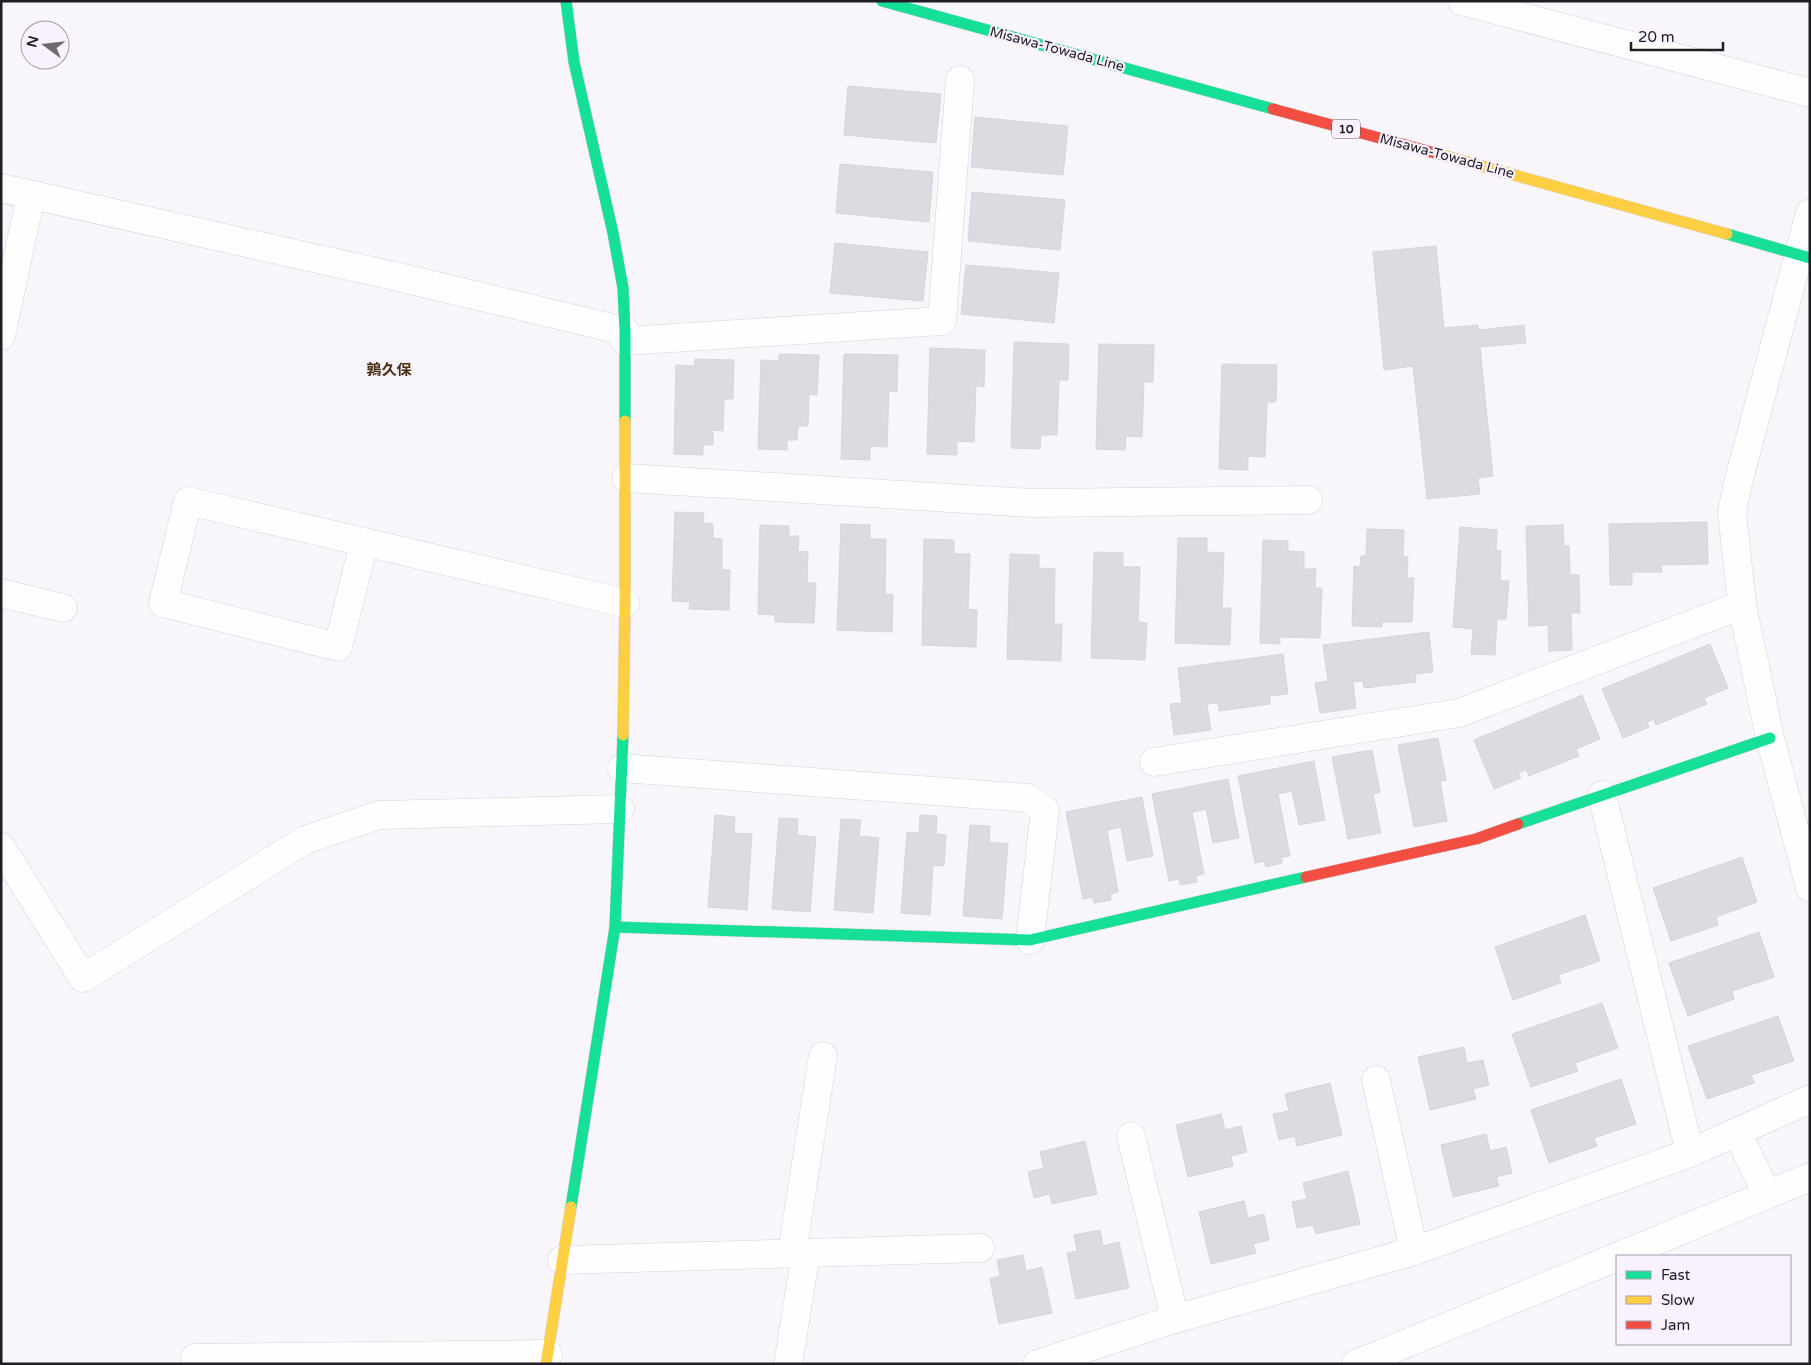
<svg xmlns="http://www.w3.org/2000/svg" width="1811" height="1365" viewBox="0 0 1811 1365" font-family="'Varela Round','Noto Sans JP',sans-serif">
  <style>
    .building { fill: #dddbe2; stroke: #d7d5dc }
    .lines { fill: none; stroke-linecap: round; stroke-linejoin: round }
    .street-casing { stroke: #d6d2d8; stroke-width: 29 }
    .fast-casing { stroke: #d6d2d8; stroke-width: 12 }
    .slow-casing { stroke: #d6d2d8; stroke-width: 12 }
    .jam-casing { stroke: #d6d2d8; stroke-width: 12 }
    .street { stroke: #fefefe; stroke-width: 28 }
    .fast { stroke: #16e098; stroke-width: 11 }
    .slow { stroke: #ffcf43; stroke-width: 11 }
    .jam { stroke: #f24e42; stroke-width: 11 }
    .labels { text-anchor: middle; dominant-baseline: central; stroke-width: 4.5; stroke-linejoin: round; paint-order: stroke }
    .shield { fill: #f9f2fe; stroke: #625d65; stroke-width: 1 }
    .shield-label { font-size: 12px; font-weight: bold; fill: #211d24 }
    .street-label { font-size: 14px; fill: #211d24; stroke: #f9f2fe }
    .neighbourhood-label { font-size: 15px; font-weight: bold; fill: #4a2e0f; stroke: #f9f2fe }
  </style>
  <rect width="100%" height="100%" fill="#f8f5fb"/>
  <g class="building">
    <path d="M848 86 941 94 936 143 844 135Z"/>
    <path d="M975 117 1068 126 1063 175 971 167Z"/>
    <path d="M840 164 933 172 929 222 836 213Z"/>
    <path d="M972 192 1065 200 1060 250 968 241Z"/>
    <path d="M835 243 928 252 923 301 830 293Z"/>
    <path d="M1436 246 1444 328 1478 325V330L1524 325 1526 343 1480 347 1493 476 1478 478 1480 494 1427 499 1413 366 1384 370 1373 252Z"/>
    <path d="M966 265 1059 273 1054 323 961 314Z"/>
    <path d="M1014 342 1069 344 1068 380H1059L1057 435H1041L1040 449 1011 448Z"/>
    <path d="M1099 344 1154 345 1153 382H1144L1142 437 1126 436 1125 450 1096 449Z"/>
    <path d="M930 348 985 350 984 387 976 386 974 442 957 441V455L927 454Z"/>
    <path d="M779 354 819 355 817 395 809 394 808 426H798L797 440H787V450L758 449 761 360 779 361Z"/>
    <path d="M844 354 898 355 897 392 889 391 887 447 870 446V460L841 459Z"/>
    <path d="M695 359 734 360 733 399H724L723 431 713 430V445H703V455L674 454 676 365 694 366Z"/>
    <path d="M1222 364 1277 365 1276 402H1267L1265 457 1248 456V470L1219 469Z"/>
    <path d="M675 512 704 513 703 523 713 524V538L722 539V570H730L729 610 689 609 690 602 672 601Z"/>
    <path d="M1707 522 1708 564 1661 565 1662 572H1632V585H1610L1609 524Z"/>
    <path d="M841 524 870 525V539H886L885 594H893L892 632 837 630Z"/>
    <path d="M760 525 789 526V536H799L798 551 808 552 807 583H816L814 623 775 622V615L758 614Z"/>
    <path d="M1563 525 1564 546H1569L1570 575H1579L1580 613H1571L1572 650 1549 651 1548 625 1529 626 1526 526Z"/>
    <path d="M1460 527 1497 530 1496 551H1501L1500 581H1509L1506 619H1497L1495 655 1471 654 1473 629 1453 627Z"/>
    <path d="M1367 529 1404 530 1403 557H1408L1407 578H1414L1412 622H1382V627L1352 626 1354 566 1360 567 1361 556H1366Z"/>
    <path d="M1178 538H1207V552L1224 553 1222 608H1231L1230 645 1175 643Z"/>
    <path d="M924 539 954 540V554H970L968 609 977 610 976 647 922 645Z"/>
    <path d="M1263 540 1288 541V551L1304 552V569H1316L1315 588H1322L1320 638 1280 637V644L1260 643Z"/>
    <path d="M1094 552 1123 553V567H1140L1138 622 1147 623 1145 660 1091 658Z"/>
    <path d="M1010 554 1039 555V568L1055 569 1054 624H1062L1061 661 1007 659Z"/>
    <path d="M1429 632 1433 672 1415 674 1416 682 1364 688 1363 681 1353 682 1356 708 1320 713 1315 683 1328 681 1323 645Z"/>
    <path d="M1710 644 1728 688 1704 698 1707 704 1656 725 1654 719 1647 722 1649 727 1623 738 1602 689Z"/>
    <path d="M1283 654 1288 694 1270 696V704L1219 711 1218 703 1207 704 1211 730 1174 735 1170 704 1182 703 1178 668Z"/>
    <path d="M1582 695 1600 739 1576 749 1579 756 1529 776 1526 770 1518 773 1521 778 1494 789 1474 740Z"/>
    <path d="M1438 738 1446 780 1440 781 1447 821 1414 827 1398 745Z"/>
    <path d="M1372 750 1380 792 1373 794 1381 833 1348 839 1332 757Z"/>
    <path d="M1314 761 1325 820 1299 825 1292 791 1278 794 1290 856 1282 857V863L1266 867 1264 861 1255 863 1238 776Z"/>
    <path d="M1228 779 1239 838 1213 843 1206 809 1192 812 1204 874 1196 876 1197 882 1180 885 1179 879 1169 881 1152 794Z"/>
    <path d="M1142 797 1153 856 1127 861 1121 827 1107 830 1118 892 1110 894 1111 900 1094 903 1093 897 1083 899 1066 812Z"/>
    <path d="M715 815 735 817 734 833 752 834 747 910 708 907Z"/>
    <path d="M920 815 937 816 936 834 946 835 944 866 933 865 930 915 901 913 907 832 919 833Z"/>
    <path d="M779 818 798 819 797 835 816 837 810 912 772 909Z"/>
    <path d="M841 819 861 820 859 836 879 838 873 913 834 910Z"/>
    <path d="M970 825 990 826 989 842 1008 844 1002 919 963 916Z"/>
    <path d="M1742 857 1757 902 1716 917 1718 925 1671 941 1653 888Z"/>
    <path d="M1585 915 1600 961 1558 975 1561 983 1513 1000 1495 947Z"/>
    <path d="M1759 932 1774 977 1732 991 1734 999 1688 1016 1669 963Z"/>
    <path d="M1602 1003 1618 1048 1575 1063 1578 1071 1531 1087 1512 1034Z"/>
    <path d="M1778 1016 1794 1061 1751 1075 1754 1083 1707 1099 1688 1046Z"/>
    <path d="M1464 1047 1467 1063 1483 1060 1489 1085 1473 1089 1476 1099 1430 1110 1418 1057Z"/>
    <path d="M1621 1079 1636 1124 1594 1138 1597 1146 1549 1163 1531 1110Z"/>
    <path d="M1330 1083 1342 1135 1297 1146 1295 1136 1279 1140 1273 1114 1289 1111 1285 1094Z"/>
    <path d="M1221 1114 1225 1130 1241 1126 1247 1152 1231 1156 1233 1166 1188 1177 1176 1125Z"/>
    <path d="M1486 1134 1490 1151 1506 1147 1512 1173 1496 1177 1499 1186 1453 1197 1441 1145Z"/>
    <path d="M1085 1141 1097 1194 1052 1204 1050 1194 1034 1198 1028 1172 1044 1168 1040 1152Z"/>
    <path d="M1348 1171 1360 1224 1316 1234 1313 1225 1297 1228 1292 1202 1307 1199 1303 1183Z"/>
    <path d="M1244 1201 1248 1218 1264 1214 1269 1240 1253 1244 1256 1253 1211 1264 1199 1212Z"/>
    <path d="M1100 1230 1103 1246 1119 1242 1129 1288 1076 1299 1067 1253 1077 1251 1074 1235Z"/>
    <path d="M1023 1255 1026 1271 1042 1267 1052 1313 999 1324 990 1279 1000 1276 997 1260Z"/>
  </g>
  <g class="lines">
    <defs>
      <g id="street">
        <path d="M1462 1 1810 93"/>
        <path d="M1 188 390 275 625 331"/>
        <path d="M1810 213 1738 483 1732 512 1742 605 1770 738 1810 888"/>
        <path d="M1 336 31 195"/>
        <path d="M625 341 942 321 960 80"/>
        <path d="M626 478 1031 503 1308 500"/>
        <path d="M364 543 338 647 163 603 188 501 625 603"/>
        <path d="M1 593 63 608"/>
        <path d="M1154 762 1459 713 1742 605"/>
        <path d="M622 768 1028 798 1045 810 1030 940"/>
        <path d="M1602 795 1690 1153"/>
        <path d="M1 847 83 978 305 840 379 815 620 809"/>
        <path d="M1376 1080 1414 1251"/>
        <path d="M1737 1132 1767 1194"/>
        <path d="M1131 1136 1175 1319"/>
        <path d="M792 1253 823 1056"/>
        <path d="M1619 1256 1810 1177"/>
        <path d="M562 1260 980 1248"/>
        <path d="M195 1358 548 1354"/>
        <path d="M788 1364 806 1253"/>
        <path d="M1037 1364 1175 1319 1414 1251 1690 1153 1810 1099"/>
        <path d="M1356 1364 1617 1257"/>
      </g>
      <g id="fast">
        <path d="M566 1 574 62 613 233 623 288 625 331V421"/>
        <path d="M882 1 1273 109"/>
        <path d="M1727 234 1810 258"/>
        <path d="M1518 824 1770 738"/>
        <path d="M615 927 1030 940 1306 877"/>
        <path d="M571 1207 615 927 623 735"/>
      </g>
      <g id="slow">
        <path d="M1442 155 1727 234"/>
        <path d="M623 735 625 603V421"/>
        <path d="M546 1364 571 1207"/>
      </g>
      <g id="jam">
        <path d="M1273 109 1442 155"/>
        <path d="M1306 877 1476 839 1518 824"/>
      </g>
    </defs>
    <use href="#street" class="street-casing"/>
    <use href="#fast" class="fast-casing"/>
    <use href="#slow" class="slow-casing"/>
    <use href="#jam" class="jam-casing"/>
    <use href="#street" class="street"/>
    <use href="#fast" class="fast"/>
    <use href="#slow" class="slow"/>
    <use href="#jam" class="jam"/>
  </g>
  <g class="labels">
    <rect class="shield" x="1332" y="119.5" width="28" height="19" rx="4"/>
    <g class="shield-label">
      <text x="1346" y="129">10</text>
    </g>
    <g class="street-label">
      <text transform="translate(1057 49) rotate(15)">Misawa-Towada Line</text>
      <text transform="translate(1447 156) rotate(15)">Misawa-Towada Line</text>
    </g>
    <g class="neighbourhood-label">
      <text x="389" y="370">鶉久保</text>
    </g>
  </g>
  <rect width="1811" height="1365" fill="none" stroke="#211d24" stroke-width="5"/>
  <rect x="1616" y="1255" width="175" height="90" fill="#f9f2fe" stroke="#a39da7"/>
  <rect x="1626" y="1271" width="25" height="8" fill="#16e098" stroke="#a39da7"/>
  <text x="1661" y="1280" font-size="15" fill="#211d24">Fast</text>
  <rect x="1626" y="1296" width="25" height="8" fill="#ffcf43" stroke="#a39da7"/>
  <text x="1661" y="1305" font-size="15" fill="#211d24">Slow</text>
  <rect x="1626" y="1321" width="25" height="8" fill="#f24e42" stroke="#a39da7"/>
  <text x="1661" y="1330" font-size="15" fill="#211d24">Jam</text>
  <g transform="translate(45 45) rotate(285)"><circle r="24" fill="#f9f2fe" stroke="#a39da7"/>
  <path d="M0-4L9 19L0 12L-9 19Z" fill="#6c696f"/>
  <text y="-8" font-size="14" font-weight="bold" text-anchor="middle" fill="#211d24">N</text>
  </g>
  <path d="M1631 42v8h92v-8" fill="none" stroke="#211d24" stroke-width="2.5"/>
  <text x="1638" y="42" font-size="15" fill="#211d24" stroke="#f9f2fe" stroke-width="4" paint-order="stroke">20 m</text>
</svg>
